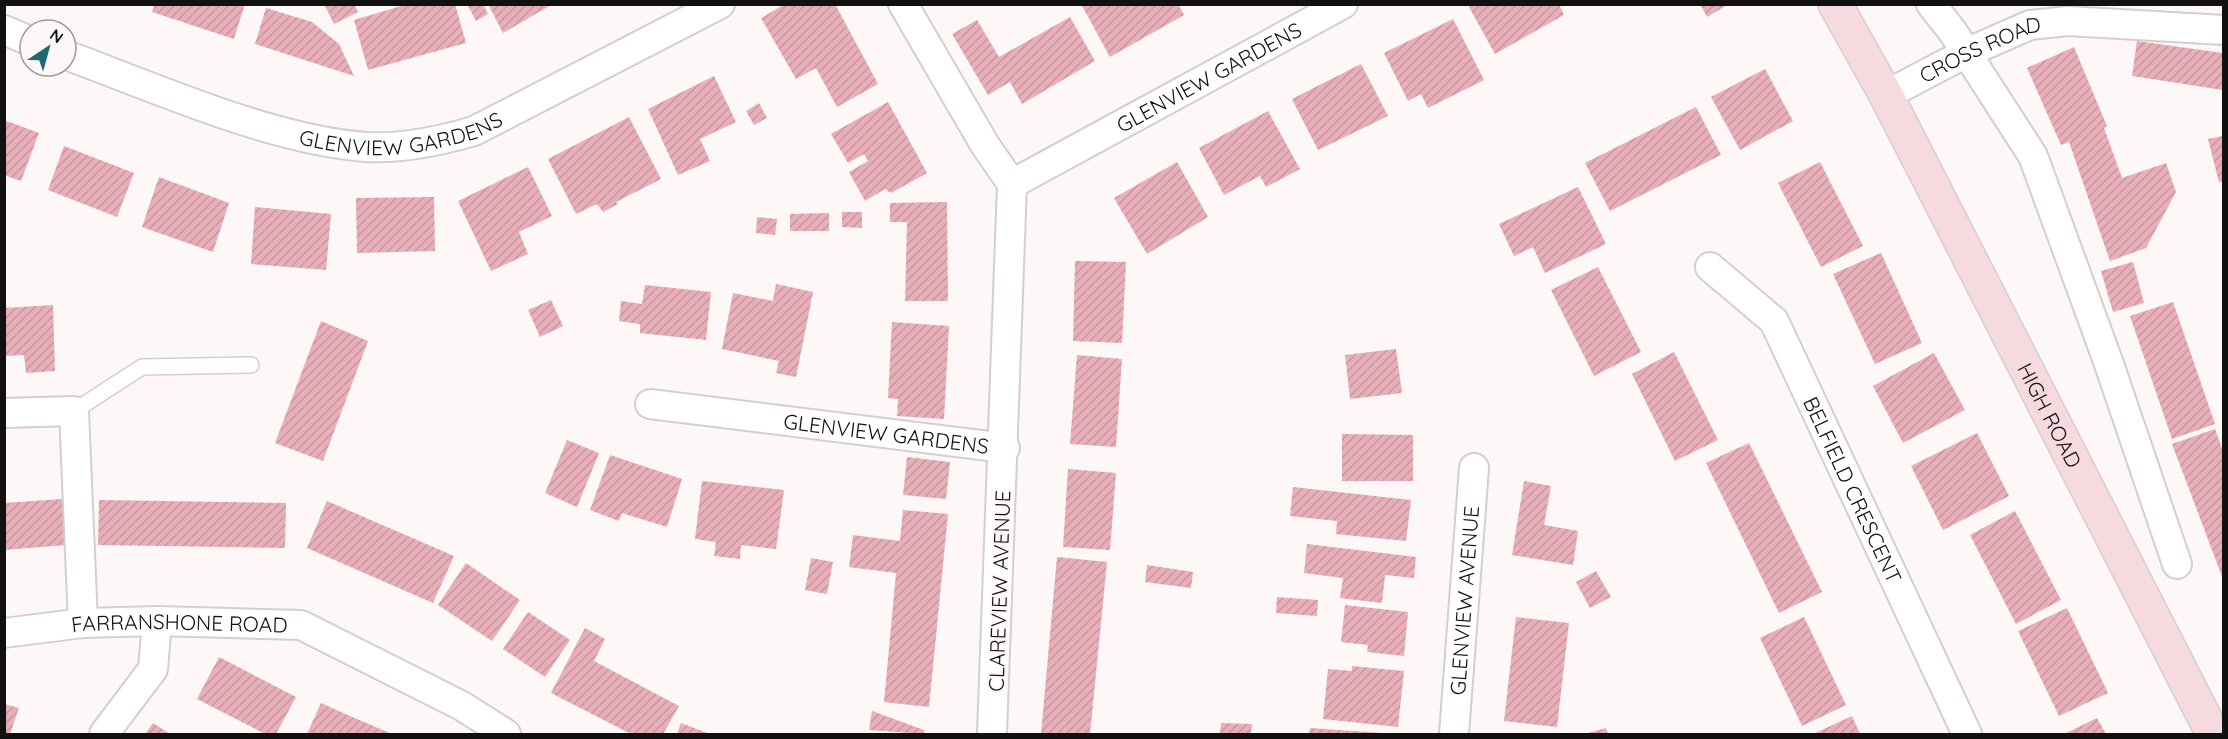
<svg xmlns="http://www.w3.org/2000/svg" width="2228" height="739" viewBox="0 0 2228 739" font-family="Quicksand,sans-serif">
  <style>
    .building { fill: url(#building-hatch) }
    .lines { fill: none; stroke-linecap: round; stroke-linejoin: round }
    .lane-casing { stroke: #d4cecf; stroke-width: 18 }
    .street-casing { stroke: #d4cecf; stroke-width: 32 }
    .secondary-casing { stroke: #d4cecf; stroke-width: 36 }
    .lane { stroke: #fff; stroke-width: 15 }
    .street { stroke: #fff; stroke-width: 28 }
    .secondary { stroke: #f7dae0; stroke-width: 33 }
    .labels { text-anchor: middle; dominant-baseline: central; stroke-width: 4.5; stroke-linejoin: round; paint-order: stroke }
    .street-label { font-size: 21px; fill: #121111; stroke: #fdf7f7 }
  </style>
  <defs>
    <pattern id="building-hatch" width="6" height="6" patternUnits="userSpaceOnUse" patternTransform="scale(1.5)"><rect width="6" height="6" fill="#e9afb9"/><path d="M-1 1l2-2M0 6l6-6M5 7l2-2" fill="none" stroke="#c7969e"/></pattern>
  </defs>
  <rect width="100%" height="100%" fill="#fdf7f7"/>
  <g class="building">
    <path d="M155 4H245L234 39 152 12Z"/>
    <path d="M324 4H354L358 12 334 24Z"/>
    <path d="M408 4H455L466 43 368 70 354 20Z"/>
    <path d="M467 4H483L488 14 476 21Z"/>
    <path d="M488 4H553L503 33Z"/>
    <path d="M785 4H835L878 84 837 107 816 68 796 79 761 18Z"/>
    <path d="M1081 4H1178L1184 15 1110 57Z"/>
    <path d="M1473 4H1559L1564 15 1495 54 1469 7Z"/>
    <path d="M1700 4H1729L1707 17Z"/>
    <path d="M266 8 312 22 339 44 354 76 255 44Z"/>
    <path d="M1070 17 1095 61 1022 104 1010 82 988 95 952 34 977 20 999 57Z"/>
    <path d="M1453 19 1484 80 1428 108 1421 94 1408 101 1384 53Z"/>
    <path d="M2137 41 2223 53V90L2132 76Z"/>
    <path d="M2074 47 2107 126 2104 128 2122 178 2166 163 2176 192 2146 248 2110 261 2069 142 2061 145 2027 68Z"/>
    <path d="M1361 64 1388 116 1318 150 1292 99Z"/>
    <path d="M1765 69 1793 121 1740 150 1711 97Z"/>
    <path d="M714 76 736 122 700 139 710 161 678 175 648 109Z"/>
    <path d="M888 102 927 173 891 193 885 189 865 201 849 172 868 161 864 154 848 163 831 134Z"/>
    <path d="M759 103 767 118 754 125 746 111Z"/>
    <path d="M1696 107 1721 155 1610 211 1585 163Z"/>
    <path d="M1268 111 1300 169 1266 187 1260 176 1224 195 1199 148Z"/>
    <path d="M629 117 661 179 616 202 618 204 603 212 597 204 576 214 548 159Z"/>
    <path d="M4 120 39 133 21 181 4 175Z"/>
    <path d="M2223 136V181L2219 182 2208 139Z"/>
    <path d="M64 146 134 173 117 217 48 190Z"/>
    <path d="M1177 162 1208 217 1147 254 1114 198Z"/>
    <path d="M1820 162 1863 246 1821 267 1778 183Z"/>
    <path d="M528 167 552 216 519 232 528 254 491 271 458 201Z"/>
    <path d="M159 177 229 203 213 252 142 227Z"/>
    <path d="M1578 187 1606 244 1545 273 1533 247 1514 256 1499 224Z"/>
    <path d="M434 197 435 251 357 253 356 198Z"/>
    <path d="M947 202 948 301H905L907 222H890V203Z"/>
    <path d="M255 207 331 214 326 270 251 264Z"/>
    <path d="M842 212H862V228L842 227Z"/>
    <path d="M829 213V231H790V214Z"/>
    <path d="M757 217 777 219 775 235 756 233Z"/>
    <path d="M1881 253 1922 343 1875 364 1833 274Z"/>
    <path d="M1075 261 1126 262 1122 343 1073 341Z"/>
    <path d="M2133 262 2144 303 2113 312 2101 271Z"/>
    <path d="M1598 267 1641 352 1594 376 1551 290Z"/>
    <path d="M776 284 813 292 796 377 776 373 779 361 722 349 733 293 773 301Z"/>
    <path d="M645 285 711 292 706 340 640 333V324L619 321 621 301 642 304Z"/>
    <path d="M551 300 563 326 540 337 528 310Z"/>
    <path d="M2173 302 2215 424 2172 439 2130 316Z"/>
    <path d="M53 305 55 371 26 373 24 355 4 356V308Z"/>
    <path d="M321 321 368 341 323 461 275 443Z"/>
    <path d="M892 322 949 326 944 419 897 416 898 399 888 398Z"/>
    <path d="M1396 349 1402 393 1350 399 1345 355Z"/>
    <path d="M1674 352 1718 440 1675 461 1632 374Z"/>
    <path d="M1934 353 1965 410 1903 443 1873 386Z"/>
    <path d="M1077 355 1122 359 1116 447 1070 444Z"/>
    <path d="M2215 429 2223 451V579L2172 444Z"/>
    <path d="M1977 433 2009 496 1943 530 1911 466Z"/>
    <path d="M1342 434 1413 435V481H1342Z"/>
    <path d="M567 440 599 453 577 507 545 493Z"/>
    <path d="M1749 443 1822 592 1779 613 1706 463Z"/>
    <path d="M610 455 682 479 667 527 622 513 619 521 590 510Z"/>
    <path d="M907 457 950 462 946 499 903 495Z"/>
    <path d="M1068 469 1116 473 1110 550 1063 547Z"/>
    <path d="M702 481 784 490 776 549 741 545 740 559 714 556 716 542 695 539Z"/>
    <path d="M1524 481 1551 486 1544 525 1578 531 1573 565 1512 555Z"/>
    <path d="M1293 487 1411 500 1406 541 1336 534 1337 521 1290 516Z"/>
    <path d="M63 499 66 545 4 550V503Z"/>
    <path d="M99 500 286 503 285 548 98 545Z"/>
    <path d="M327 501 454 556 433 603 307 548Z"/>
    <path d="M903 510 948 514 929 707 884 702 896 573 849 567 853 535 900 541Z"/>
    <path d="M2015 511 2061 600 2016 624 1970 535Z"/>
    <path d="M1307 544 1416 557 1414 578 1385 575 1382 603 1340 598 1343 578 1304 573Z"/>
    <path d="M1057 557 1107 562 1090 734H1041Z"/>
    <path d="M811 558 833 562 827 594 805 590Z"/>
    <path d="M466 563 520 600 492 641 438 605Z"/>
    <path d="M1147 565 1193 572 1191 588 1145 582Z"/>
    <path d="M1596 571 1611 597 1590 608 1576 582Z"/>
    <path d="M1277 597 1318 600 1317 616 1276 613Z"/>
    <path d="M1345 605 1408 612 1404 656 1367 652 1368 645 1341 642Z"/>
    <path d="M2067 608 2108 693 2059 716 2018 631Z"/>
    <path d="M528 612 570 640 545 677 503 649Z"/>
    <path d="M1516 617 1569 623 1557 727 1504 721Z"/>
    <path d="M1804 617 1846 705 1802 726 1760 638Z"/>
    <path d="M585 628 605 639 594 661 679 706 663 734H631L551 693Z"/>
    <path d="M219 657 296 697 276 734H265L197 699Z"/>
    <path d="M1352 666 1404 671 1398 727 1323 719 1328 669 1352 671Z"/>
    <path d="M321 703 350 716 392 734H307Z"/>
    <path d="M4 704 19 708 10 734H4Z"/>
    <path d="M872 711 924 730V734L869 730Z"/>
    <path d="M1852 716 1860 734H1813Z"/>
    <path d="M2097 718 2106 734H2064Z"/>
    <path d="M153 723 170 734H145Z"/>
    <path d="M681 723 710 734H677Z"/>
    <path d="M1221 723 1252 724 1251 734H1220Z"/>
    <path d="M1310 728 1382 733V734H1309Z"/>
    <path d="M1606 728 1608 734H1584Z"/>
  </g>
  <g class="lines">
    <defs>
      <path id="lane" d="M74 411 142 367 251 365"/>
      <g id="street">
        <path d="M903 4 985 145 1012 184 992 734"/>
        <path d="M1931 4 1953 32 2033 156 2109 364 2177 564"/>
        <path d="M4 30 30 41"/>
        <path id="s1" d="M66 55C156 88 271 140 366 147 402 149 440 141 474 131L720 4"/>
        <path id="s2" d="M1886 95 1966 53 2030 25 2068 21 2224 30"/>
        <path id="s3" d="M1012 184 1343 4"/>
        <path id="s4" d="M1710 267 1774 321 1967 734"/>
        <path id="s5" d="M650 404 1005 448"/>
        <path d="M4 413 74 411 83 623"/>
        <path id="s6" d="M4 633 83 623 157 621 301 625 462 706 506 734"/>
        <path d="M104 734 153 669 157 621"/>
        <path id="s7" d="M1454 734 1474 468"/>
      </g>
      <g id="secondary">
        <path id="s8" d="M1835 4 1886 95 2213 734"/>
      </g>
    </defs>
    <use href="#lane" class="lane-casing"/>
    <use href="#street" class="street-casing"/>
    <use href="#secondary" class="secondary-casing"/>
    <use href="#lane" class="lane"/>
    <use href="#street" class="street"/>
    <use href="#secondary" class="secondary"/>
  </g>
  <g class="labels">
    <g class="street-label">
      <text stroke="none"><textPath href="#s2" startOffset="105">CROSS ROAD</textPath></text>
      <text stroke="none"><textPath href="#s3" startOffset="224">GLENVIEW GARDENS</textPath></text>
      <text stroke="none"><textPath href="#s1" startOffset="351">GLENVIEW GARDENS</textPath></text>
      <text stroke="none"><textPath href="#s8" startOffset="464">HIGH ROAD</textPath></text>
      <text stroke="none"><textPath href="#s5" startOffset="238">GLENVIEW GARDENS</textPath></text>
      <text stroke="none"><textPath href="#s4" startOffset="270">BELFIELD CRESCENT</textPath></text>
      <text transform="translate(999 591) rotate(-88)">CLAREVIEW AVENUE</text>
      <text stroke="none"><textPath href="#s7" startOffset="134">GLENVIEW AVENUE</textPath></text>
      <text stroke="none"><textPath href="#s6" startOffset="176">FARRANSHONE ROAD</textPath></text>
    </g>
  </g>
  <rect width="2228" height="739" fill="none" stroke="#121111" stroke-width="12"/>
  <g transform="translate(48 48) rotate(36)"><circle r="28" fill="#fdf7f7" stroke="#9f9b9b" stroke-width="1.5"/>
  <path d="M0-4.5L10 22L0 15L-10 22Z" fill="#1f6a72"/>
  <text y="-9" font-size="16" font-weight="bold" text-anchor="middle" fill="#121111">N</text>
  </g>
</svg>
